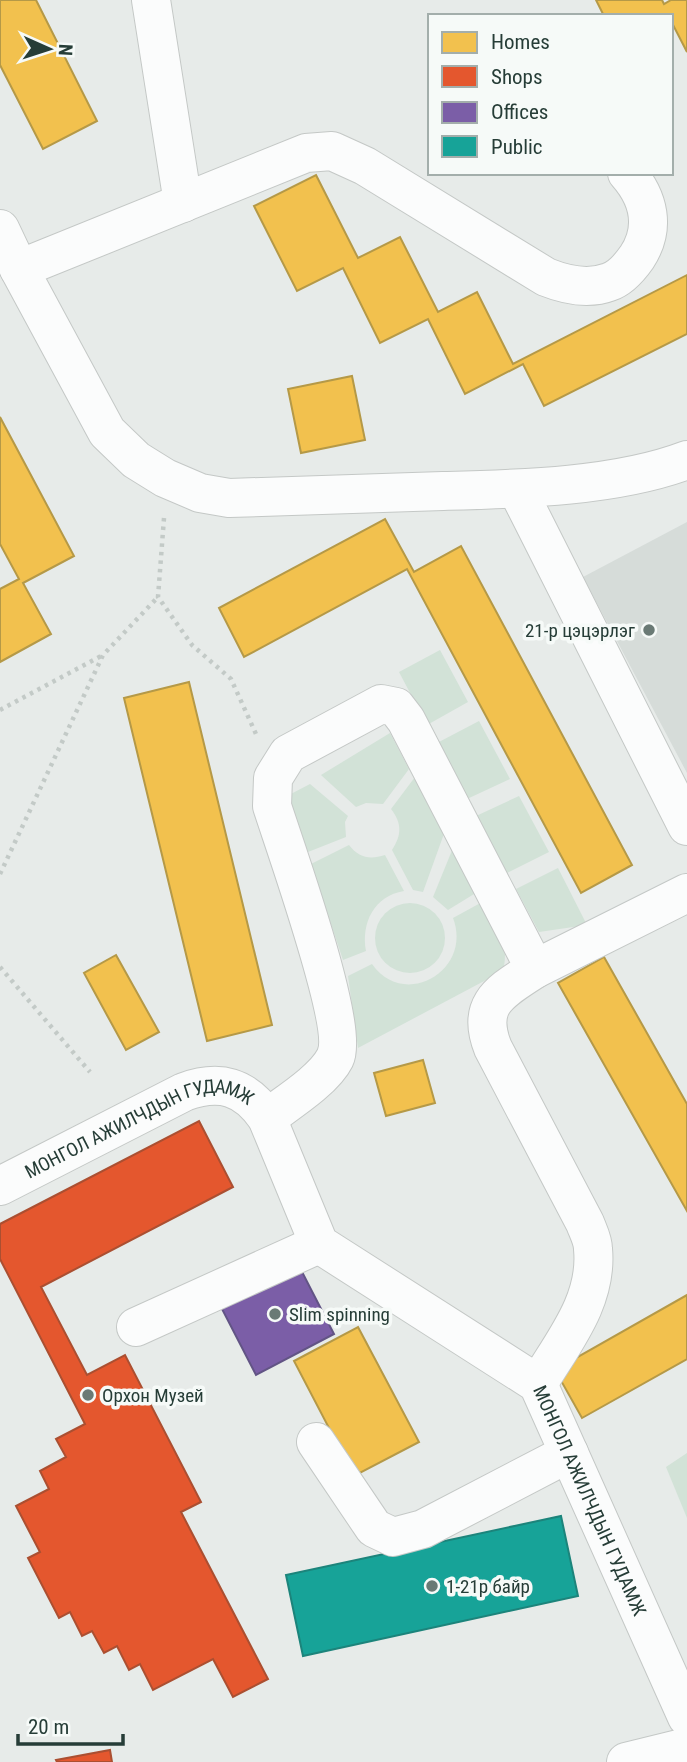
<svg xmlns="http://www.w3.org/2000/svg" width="687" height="1762" viewBox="0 0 687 1762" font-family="'Roboto Condensed',sans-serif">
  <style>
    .built { fill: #d6dcd9 }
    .green { fill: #d2e2d7 }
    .homes { fill: #f2c14e; stroke: #b59947; stroke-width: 2 }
    .shops { fill: #e4572e; stroke: #ab4f31; stroke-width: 2 }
    .offices { fill: #7b5ea7; stroke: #625485; stroke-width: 2 }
    .public { fill: #17a398; stroke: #1c847b; stroke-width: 2 }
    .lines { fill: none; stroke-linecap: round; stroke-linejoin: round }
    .minor-casing { stroke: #c4c8c6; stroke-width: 40 }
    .path { stroke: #c3cac7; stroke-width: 4.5; stroke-dasharray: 3.5 5; stroke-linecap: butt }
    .minor { stroke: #fbfcfc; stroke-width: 38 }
    .poi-dot { fill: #6a7a75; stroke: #f6faf8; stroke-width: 2.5 }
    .labels { text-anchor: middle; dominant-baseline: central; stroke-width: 7; stroke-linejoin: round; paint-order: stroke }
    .poi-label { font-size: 19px; fill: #263d37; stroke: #f6faf8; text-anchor: start }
    .street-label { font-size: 19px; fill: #263d37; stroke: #f6faf8 }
  </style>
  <rect width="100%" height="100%" fill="#e7ebe9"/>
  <path class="built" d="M687 522V773L583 577Z"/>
  <g class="green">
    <path d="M440 650 468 702 427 725 399 672Z"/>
    <path d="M479 721 510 779 467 799 437 743Z"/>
    <path d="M390 733 409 769 383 804 366 803 356 807 321 775Z"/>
    <path d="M415 777 445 831 423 892 413 890 392 850C402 835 402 823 391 809Z"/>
    <path d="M310 784 348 816 345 822 346 837 308 852 287 796Z"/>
    <path d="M519 796 549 852 507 873 476 816Z"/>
    <path d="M455 843 479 891 448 910 433 897Z"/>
    <path d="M349 845C359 858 370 860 385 855L404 891C374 896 361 923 366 951L343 960 311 864Z"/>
    <path d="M558 868 587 925 539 932 516 889Z"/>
    <path d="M484 901C497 926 510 942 503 971L358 1048 348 976 372 964C404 1010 473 971 453 918Z"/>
    <circle cx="410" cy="938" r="35"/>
    <path d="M687 1453V1518L666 1467Z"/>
  </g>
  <g class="homes">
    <path d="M0 0H36L97 121 43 149 0 65Z"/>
    <path d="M596 0H662L664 4 671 0H687V52L671 21V16H604Z"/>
    <path d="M316 175 358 258 400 237 438 312 477 292 513 364 687 275V334L544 406 523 364 465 394 428 319 380 343 343 268 297 291 254 206Z"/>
    <path d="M352 376 365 440 301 453 288 389Z"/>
    <path d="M0 417 74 556 23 583 51 634 0 662V589L19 579 0 544Z"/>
    <path d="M385 519 414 572 461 546 632 865 581 893 407 569 244 657 219 608Z"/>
    <path d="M189 682 272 1025 207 1041 124 698Z"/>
    <path d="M116 955 159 1032 126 1050 84 973Z"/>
    <path d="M604 957 687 1104V1211L558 983Z"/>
    <path d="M423 1060 435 1103 386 1116 374 1073Z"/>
    <path d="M687 1295V1359L582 1418 555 1370Z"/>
    <path d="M358 1327 419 1442 354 1476 294 1361Z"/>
  </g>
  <g class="shops">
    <path d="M199 1121 233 1187 41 1287 87 1375 125 1355 201 1502 181 1512 268 1679 233 1697 213 1659 153 1690 140 1664 129 1670 117 1646 104 1653 92 1631 82 1636 70 1612 59 1618 28 1558 40 1552 16 1506 49 1489 40 1471 66 1457 56 1439 85 1424 0 1259V1224Z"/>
    <path d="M110 1750 112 1762H57L56 1760Z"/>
  </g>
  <path class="offices" d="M299 1266 334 1334 256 1375 221 1307Z"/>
  <path class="public" d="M561 1516 578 1596 303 1656 286 1575Z"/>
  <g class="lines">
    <defs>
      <g id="minor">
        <path d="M151 0 183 203"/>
        <path d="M0 229 19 269 107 432 136 460 165 478 200 493 229 498C301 495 372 493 443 491 519 489 616 487 687 460"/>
        <path d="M19 269 306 153 332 151 365 166 546 277C566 285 588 290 609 282 621 278 630 267 637 257 656 228 649 198 627 173"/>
        <path d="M517 489 687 826"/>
        <path d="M535 969 687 893"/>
        <path d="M267 1118C287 1103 324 1080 335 1058 350 1027 285 847 272 806L273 778 288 754 381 704 396 707 406 720 535 969C502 991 475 1003 493 1048L585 1223C588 1231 593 1240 593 1249 598 1301 563 1342 538 1384"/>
        <path id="s1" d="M0 1186 184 1092C220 1079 245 1086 267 1118L319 1244 538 1384 687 1717"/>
        <path d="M136 1327 319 1244"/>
        <path d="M316 1442 374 1528 393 1537 423 1529 569 1453"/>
        <path d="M626 1762 687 1747"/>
      </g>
    </defs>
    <use href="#minor" class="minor-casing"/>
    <g class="path">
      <path d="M164 518 158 597 192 645 231 679 256 734"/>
      <path d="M0 710 103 655"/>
      <path d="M0 874 103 655 158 597"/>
      <path d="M0 967 90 1072"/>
    </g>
    <use href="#minor" class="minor"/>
  </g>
  <g class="poi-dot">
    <circle cx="649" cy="630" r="7"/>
    <circle cx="275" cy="1314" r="7"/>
    <circle cx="88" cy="1395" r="7"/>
    <circle cx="432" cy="1586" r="7"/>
  </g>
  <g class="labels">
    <g class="poi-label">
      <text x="635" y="630" text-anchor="end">21-р цэцэрлэг</text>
      <text x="289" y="1314">Slim spinning</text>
      <text x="102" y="1395">Орхон Myзей</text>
      <text x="446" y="1586">1-21р байр</text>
    </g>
    <g class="street-label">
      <text stroke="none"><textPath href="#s1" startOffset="154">МОНГОЛ АЖИЛЧДЫН ГУДАМЖ</textPath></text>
      <text stroke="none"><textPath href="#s1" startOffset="826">МОНГОЛ АЖИЛЧДЫН ГУДАМЖ</textPath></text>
    </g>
  </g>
  <rect x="428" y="14" width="245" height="161" fill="#f6faf8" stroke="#a3aeab" stroke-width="2"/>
  <rect x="442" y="32" width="35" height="21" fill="#f2c14e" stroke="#a3aeab" stroke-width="2"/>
  <text x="491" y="49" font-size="21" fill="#263d37">Homes</text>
  <rect x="442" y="66" width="35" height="21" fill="#e4572e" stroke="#a3aeab" stroke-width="2"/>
  <text x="491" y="84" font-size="21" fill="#263d37">Shops</text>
  <rect x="442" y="102" width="35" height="21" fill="#7b5ea7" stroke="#a3aeab" stroke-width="2"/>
  <text x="491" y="119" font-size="21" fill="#263d37">Offices</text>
  <rect x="442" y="136" width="35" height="21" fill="#17a398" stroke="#a3aeab" stroke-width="2"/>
  <text x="491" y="154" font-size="21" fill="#263d37">Public</text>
  <g transform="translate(49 49) rotate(93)" stroke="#f6faf8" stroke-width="5" paint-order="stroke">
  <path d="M0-5L12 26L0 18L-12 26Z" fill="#263d37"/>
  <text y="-10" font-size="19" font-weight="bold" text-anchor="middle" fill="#263d37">N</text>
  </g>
  <path d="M18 1734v10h105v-10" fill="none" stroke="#263d37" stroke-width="3.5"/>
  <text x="28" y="1734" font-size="21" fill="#263d37" stroke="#f6faf8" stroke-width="5" paint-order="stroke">20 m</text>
</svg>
